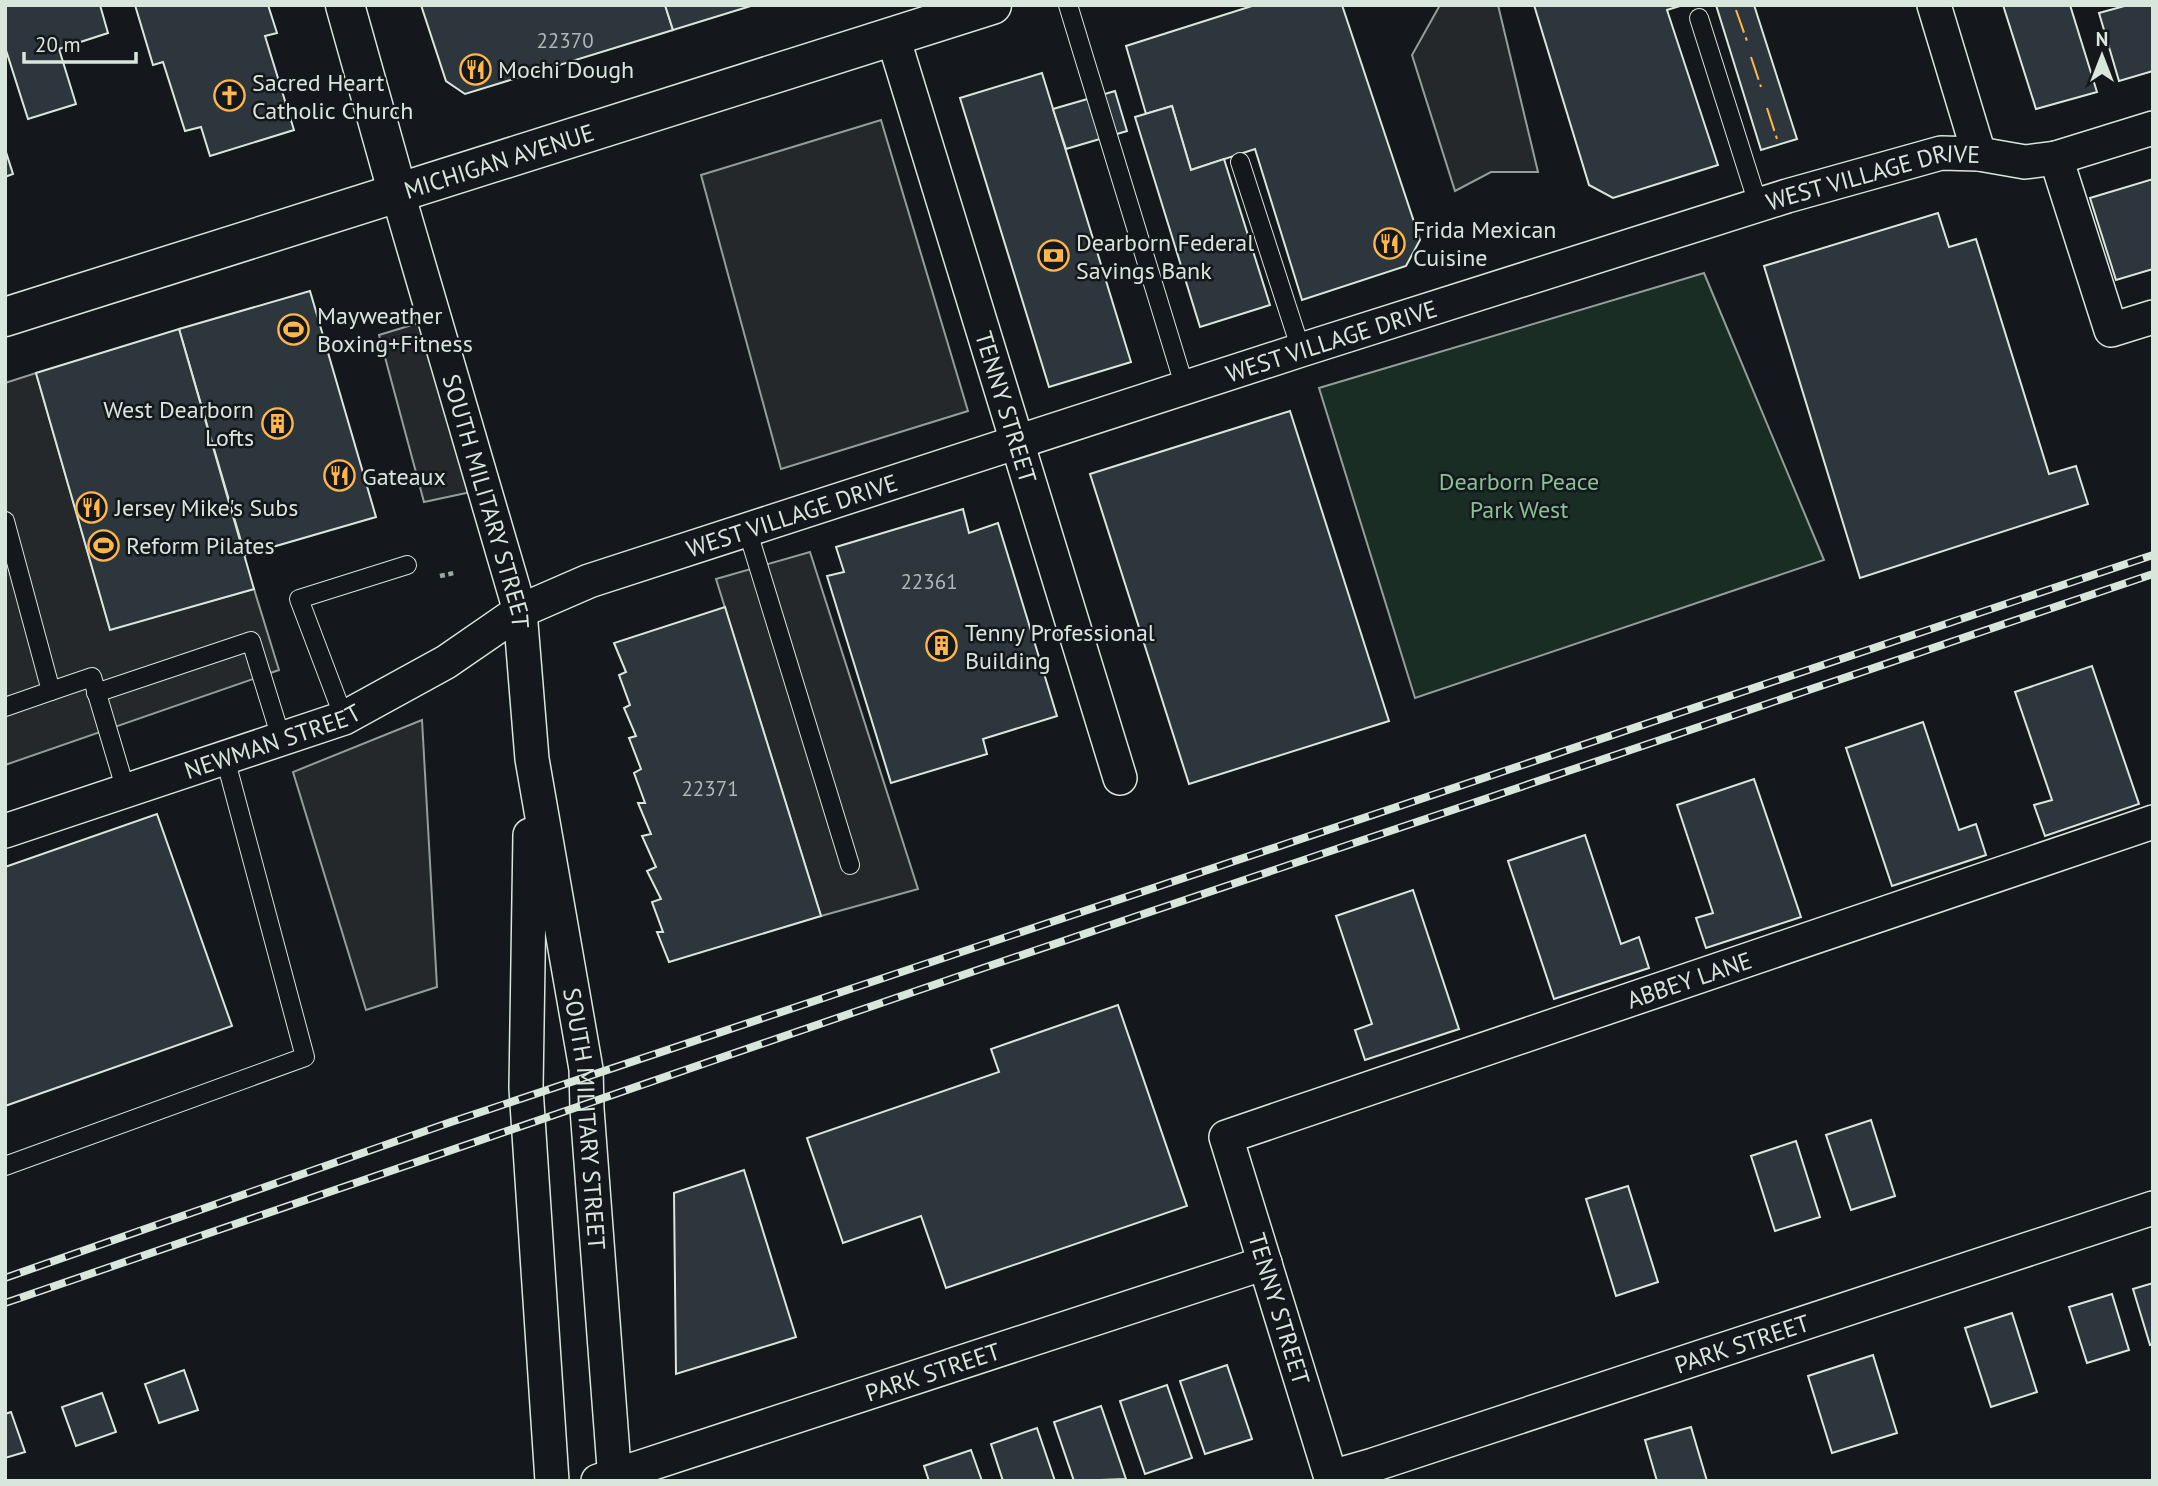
<svg xmlns="http://www.w3.org/2000/svg" width="2158" height="1486" viewBox="0 0 2158 1486" font-family="'PT Sans',sans-serif">
  <style>
    .green { fill: #1a2d24; stroke: #939e99; stroke-width: 2 }
    .parking { fill: #24282b; stroke: #939e99; stroke-width: 2 }
    .building { fill: #2c363c; stroke: #d8e6dc; stroke-width: 2 }
    .lines { fill: none; stroke-linecap: round; stroke-linejoin: round }
    .service-casing { stroke: #d8e6dc; stroke-width: 20 }
    .minor-casing { stroke: #d8e6dc; stroke-width: 36 }
    .tertiary-casing { stroke: #d8e6dc; stroke-width: 41 }
    .primary-casing { stroke: #d8e6dc; stroke-width: 41 }
    .path { stroke: #9da8a2; stroke-width: 4.5; stroke-dasharray: 5 3.5; stroke-linecap: butt }
    .service { stroke: #14181c; stroke-width: 18 }
    .minor { stroke: #14181c; stroke-width: 33 }
    .tertiary { stroke: #14181c; stroke-width: 38 }
    .primary { stroke: #14181c; stroke-width: 38 }
    .rail-casing { stroke: #d8e6dc; stroke-width: 8 }
    .rail { stroke: #14181c; stroke-width: 5; stroke-dasharray: 16; stroke-linecap: butt }
    .power { stroke: #ffb74d; stroke-width: 2; stroke-dasharray: 24 5 3.5 5; stroke-linecap: butt }
    .labels { text-anchor: middle; dominant-baseline: central; stroke-width: 5; stroke-linejoin: round; paint-order: stroke }
    .number-label { font-size: 21px; fill: #adbab4 }
    .poi-label { font-size: 24px; fill: #d8e6dc; stroke: #14181c; text-anchor: start }
    .street-label { font-size: 24px; fill: #d8e6dc; stroke: #14181c }
    .park-label { font-size: 24px; fill: #8ac095; stroke: #14181c }
  </style>
  <rect width="100%" height="100%" fill="#14181c"/>
  <path class="green" d="M1704 273 1824 560 1415 698 1319 388Z"/>
  <g class="parking">
    <path d="M1440 5H1498L1538 172H1491L1455 191 1412 55Z"/>
    <path d="M881 120 968 411 781 469 701 175Z"/>
    <path d="M435 318 485 489 424 502 379 335Z"/>
    <path d="M36 373 110 629 254 589 279 670 5 765V383Z"/>
    <path d="M810 552 918 889 821 916 716 579Z"/>
    <path d="M422 720 437 987 366 1010 293 772Z"/>
  </g>
  <g class="building">
    <path d="M5 5H100L108 33 59 49 76 104 28 119 5 47Z"/>
    <path d="M135 5H268L277 33 265 36 294 130 210 156 201 127 185 131 163 62 153 65Z"/>
    <path d="M421 5H665L673 30 465 94 446 81Z"/>
    <path d="M665 5H754L673 30Z"/>
    <path d="M1255 5H1342L1420 240 1406 266 1302 300 1255 149 1191 170 1172 106 1146 114 1126 46Z"/>
    <path d="M1534 5H1683L1667 10 1718 165 1613 198 1589 185Z"/>
    <path d="M1716 5H1754L1797 139 1761 150Z"/>
    <path d="M2003 5H2070L2097 92 2036 109Z"/>
    <path d="M2128 5H2153V71L2119 81 2099 13Z"/>
    <path d="M1042 73 1131 362 1049 387 960 98Z"/>
    <path d="M1115 91 1127 131 1066 149 1053 109Z"/>
    <path d="M1172 106 1191 170 1224 159 1270 305 1200 327 1135 117Z"/>
    <path d="M5 149 13 174 5 177Z"/>
    <path d="M2153 179V269L2116 280 2090 198Z"/>
    <path d="M1938 213 1949 247 1976 239 2049 474 2076 466 2088 504 1860 578 1764 266Z"/>
    <path d="M310 291 376 517 245 555 179 329Z"/>
    <path d="M179 329 254 589 110 630 36 373Z"/>
    <path d="M1290 411 1389 721 1189 784 1090 474Z"/>
    <path d="M963 509 969 533 998 523 1057 716 983 739 987 754 891 783 827 576 844 572 836 547Z"/>
    <path d="M725 607 821 916 669 962 657 932H663L652 902 661 899 647 871 656 867 642 836 651 834 638 803H645L634 773 641 769 629 738 636 736 624 708 630 705 619 675 626 672 614 643Z"/>
    <path d="M2092 666 2139 804 2045 836 2034 805 2052 800 2015 692Z"/>
    <path d="M1923 722 1959 830 1976 824 1986 855 1892 886 1846 748Z"/>
    <path d="M1754 779 1801 917 1706 948 1696 918 1713 913 1677 805Z"/>
    <path d="M157 814 232 1026 5 1106V867Z"/>
    <path d="M1585 835 1621 944 1639 937 1649 968 1554 999 1508 861Z"/>
    <path d="M1413 890 1459 1029 1365 1060 1355 1030 1372 1024 1336 916Z"/>
    <path d="M1118 1005 1187 1206 946 1288 921 1216 843 1243 807 1138 999 1072 991 1049Z"/>
    <path d="M1871 1120 1895 1196 1851 1210 1826 1135Z"/>
    <path d="M1796 1141 1820 1217 1775 1231 1751 1156Z"/>
    <path d="M744 1170 796 1337 676 1374 674 1193Z"/>
    <path d="M1628 1186 1658 1282 1616 1296 1586 1199Z"/>
    <path d="M2153 1283V1344L2150 1345 2133 1289Z"/>
    <path d="M2112 1294 2129 1350 2087 1363 2069 1307Z"/>
    <path d="M2012 1313 2037 1392 1991 1407 1965 1328Z"/>
    <path d="M1873 1355 1897 1433 1832 1453 1808 1376Z"/>
    <path d="M1227 1365 1252 1439 1205 1454 1180 1381Z"/>
    <path d="M184 1370 198 1410 159 1423 145 1384Z"/>
    <path d="M1167 1385 1192 1458 1145 1474 1120 1401Z"/>
    <path d="M102 1393 116 1432 76 1446 62 1407Z"/>
    <path d="M1101 1406 1126 1479 1074 1481 1054 1422Z"/>
    <path d="M11 1412 25 1452 5 1458V1414Z"/>
    <path d="M1691 1427 1707 1481H1657L1645 1440Z"/>
    <path d="M1037 1428 1055 1481H1003L991 1444Z"/>
    <path d="M971 1450 982 1481H929L924 1466Z"/>
  </g>
  <g class="lines">
    <defs>
      <g id="service">
        <path d="M1068 5 1185 388"/>
        <path d="M1699 18 1758 204"/>
        <path d="M1240 162 1301 350"/>
        <path d="M5 521 51 691 5 707"/>
        <path d="M747 529 850 865"/>
        <path d="M51 691 92 677 126 791"/>
        <path d="M96 693 251 641 281 738"/>
        <path d="M344 718 299 599 407 565"/>
        <path d="M5 1166 305 1057 225 758"/>
      </g>
      <g id="minor">
        <path d="M1934 5 1979 154"/>
        <path id="s1" d="M893 37 1120 778"/>
        <path d="M2056 158 2111 330 2153 317"/>
        <path id="s2" d="M398 194 520 611 532 759 586 1069 587 1109 615 1481"/>
        <path id="s3" d="M5 831 344 718 446 662 520 611 589 581 1301 350 1787 196 1941 153 1979 154 2025 162 2056 158 2153 128"/>
        <path d="M530 835 526 1088 552 1481"/>
        <path id="s4" d="M1331 1477 1373 1465 2153 1208"/>
        <path id="s5" d="M598 1481 1265 1263"/>
        <path id="s6" d="M1332 1481 1226 1137 2153 822"/>
      </g>
      <path id="tertiary" d="M345 5 398 194"/>
      <g id="primary">
        <path id="s7" d="M5 317 992 5"/>
      </g>
    </defs>
    <use href="#service" class="service-casing"/>
    <use href="#minor" class="minor-casing"/>
    <use href="#tertiary" class="tertiary-casing"/>
    <use href="#primary" class="primary-casing"/>
    <path class="path" d="M440 576 454 573"/>
    <use href="#service" class="service"/>
    <use href="#minor" class="minor"/>
    <use href="#tertiary" class="tertiary"/>
    <use href="#primary" class="primary"/>
    <defs>
      <g id="rail">
        <path d="M5 1278 451 1122 2153 555"/>
        <path d="M5 1303 992 965 2153 574"/>
      </g>
    </defs>
    <use href="#rail" class="rail-casing"/>
    <use href="#rail" class="rail"/>
    <g class="power">
      <path d="M1736 10 1747 41"/>
      <path d="M1751 57 1761 87"/>
      <path d="M1767 108 1777 139"/>
    </g>
  </g>
  <defs>
    <symbol id="restaurant-ring" viewBox="-11 -11 22 22"><circle r="9.5" fill="#14181c" stroke="#ffb74d" stroke-width="1.5"/><path d="M-5-6h1v4h1v-4h1v4h1v-4h1v5L-1.5 .5V6h-2V.5L-5-1ZM5-6V6H3V1.5H1.5Q1.5-4 5-6Z" fill="#ffb74d"/></symbol>
    <symbol id="church-ring" viewBox="-11 -11 22 22"><circle r="9.5" fill="#14181c" stroke="#ffb74d" stroke-width="1.5"/><path d="M-1.2-6h2.4v3.5h3.3v2.4h-3.3V6h-2.4V-.1h-3.3v-2.4h3.3Z" fill="#ffb74d"/></symbol>
    <symbol id="bank-ring" viewBox="-11 -11 22 22"><circle r="9.5" fill="#14181c" stroke="#ffb74d" stroke-width="1.5"/><path d="M-6-4H6V4H-6ZM0-2.3a2.3 2.3 0 1 0 0 4.6a2.3 2.3 0 1 0 0-4.6Z" fill="#ffb74d"/></symbol>
    <symbol id="stadium-ring" viewBox="-11 -11 22 22"><circle r="9.5" fill="#14181c" stroke="#ffb74d" stroke-width="1.5"/><path d="M0-5a6.5 5 0 1 0 0 10a6.5 5 0 1 0 0-10ZM-3.5-1.8h7v3.6h-7Z" fill="#ffb74d"/></symbol>
    <symbol id="building-ring" viewBox="-11 -11 22 22"><circle r="9.5" fill="#14181c" stroke="#ffb74d" stroke-width="1.5"/><path d="M-4-6H4V6H1V3H-1V6H-4ZM-2.5-4.3h1.7v1.8h-1.7ZM.8-4.3h1.7v1.8H.8ZM-2.5-1h1.7V.8h-1.7ZM.8-1h1.7V.8H.8Z" fill="#ffb74d"/></symbol>
  </defs>
  <g fill-rule="evenodd">
    <use href="#restaurant-ring" x="458" y="52" width="35" height="35"/>
    <use href="#church-ring" x="212" y="78" width="35" height="35"/>
    <use href="#restaurant-ring" x="1372" y="226" width="35" height="35"/>
    <use href="#bank-ring" x="1036" y="238" width="35" height="35"/>
    <use href="#stadium-ring" x="276" y="312" width="35" height="35"/>
    <use href="#building-ring" x="260" y="406" width="35" height="35"/>
    <use href="#restaurant-ring" x="322" y="458" width="35" height="35"/>
    <use href="#restaurant-ring" x="74" y="490" width="35" height="35"/>
    <use href="#stadium-ring" x="86" y="528" width="35" height="35"/>
    <use href="#building-ring" x="924" y="628" width="35" height="35"/>
  </g>
  <g class="labels">
    <g class="number-label">
      <text x="565" y="40">22370</text>
      <text x="929" y="581">22361</text>
      <text x="710" y="788">22371</text>
    </g>
    <g class="poi-label">
      <text x="498" y="69">Mochi Dough</text>
      <text x="252" y="82">Sacred Heart<tspan x="252" dy="28">Catholic Church</tspan></text>
      <text x="1413" y="229">Frida Mexican<tspan x="1413" dy="28">Cuisine</tspan></text>
      <text x="1076" y="242">Dearborn Federal<tspan x="1076" dy="28">Savings Bank</tspan></text>
      <text x="317" y="315">Mayweather<tspan x="317" dy="28">Boxing+Fitness</tspan></text>
      <text x="254" y="409" text-anchor="end">West Dearborn<tspan x="254" dy="28">Lofts</tspan></text>
      <text x="362" y="476">Gateaux</text>
      <text x="115" y="507">Jersey Mike's Subs</text>
      <text x="126" y="545">Reform Pilates</text>
      <text x="965" y="632">Tenny Professional<tspan x="965" dy="28">Building</tspan></text>
    </g>
    <g class="street-label">
      <text stroke="none"><textPath href="#s7" startOffset="518">MICHIGAN AVENUE</textPath></text>
      <text stroke="none"><textPath href="#s3" startOffset="1986">WEST VILLAGE DRIVE</textPath></text>
      <text stroke="none"><textPath href="#s3" startOffset="1419">WEST VILLAGE DRIVE</textPath></text>
      <text stroke="none"><textPath href="#s1" startOffset="387">TENNY STREET</textPath></text>
      <text stroke="none"><textPath href="#s2" startOffset="320">SOUTH MILITARY STREET</textPath></text>
      <text stroke="none"><textPath href="#s3" startOffset="852">WEST VILLAGE DRIVE</textPath></text>
      <text stroke="none"><textPath href="#s3" startOffset="282">NEWMAN STREET</textPath></text>
      <text stroke="none"><textPath href="#s6" startOffset="849">ABBEY LANE</textPath></text>
      <text stroke="none"><textPath href="#s2" startOffset="947">SOUTH MILITARY STREET</textPath></text>
      <text transform="translate(1279 1309) rotate(73)">TENNY STREET</text>
      <text stroke="none"><textPath href="#s4" startOffset="432">PARK STREET</textPath></text>
      <text stroke="none"><textPath href="#s5" startOffset="352">PARK STREET</textPath></text>
    </g>
    <g class="park-label">
      <text x="1519" y="481">Dearborn Peace<tspan x="1519" dy="28">Park West</tspan></text>
    </g>
  </g>
  <rect width="2158" height="1486" fill="none" stroke="#d8e6dc" stroke-width="14"/>
  <g transform="translate(2102 56)" stroke="#14181c" stroke-width="5" paint-order="stroke">
  <path d="M0-5L12 26L0 18L-12 26Z" fill="#d8e6dc"/>
  <text y="-10" font-size="19" font-weight="bold" text-anchor="middle" fill="#d8e6dc">N</text>
  </g>
  <path d="M24 52v10h112v-10" fill="none" stroke="#d8e6dc" stroke-width="3.5"/>
  <text x="35" y="52" font-size="21" fill="#d8e6dc" stroke="#14181c" stroke-width="5" paint-order="stroke">20 m</text>
</svg>
